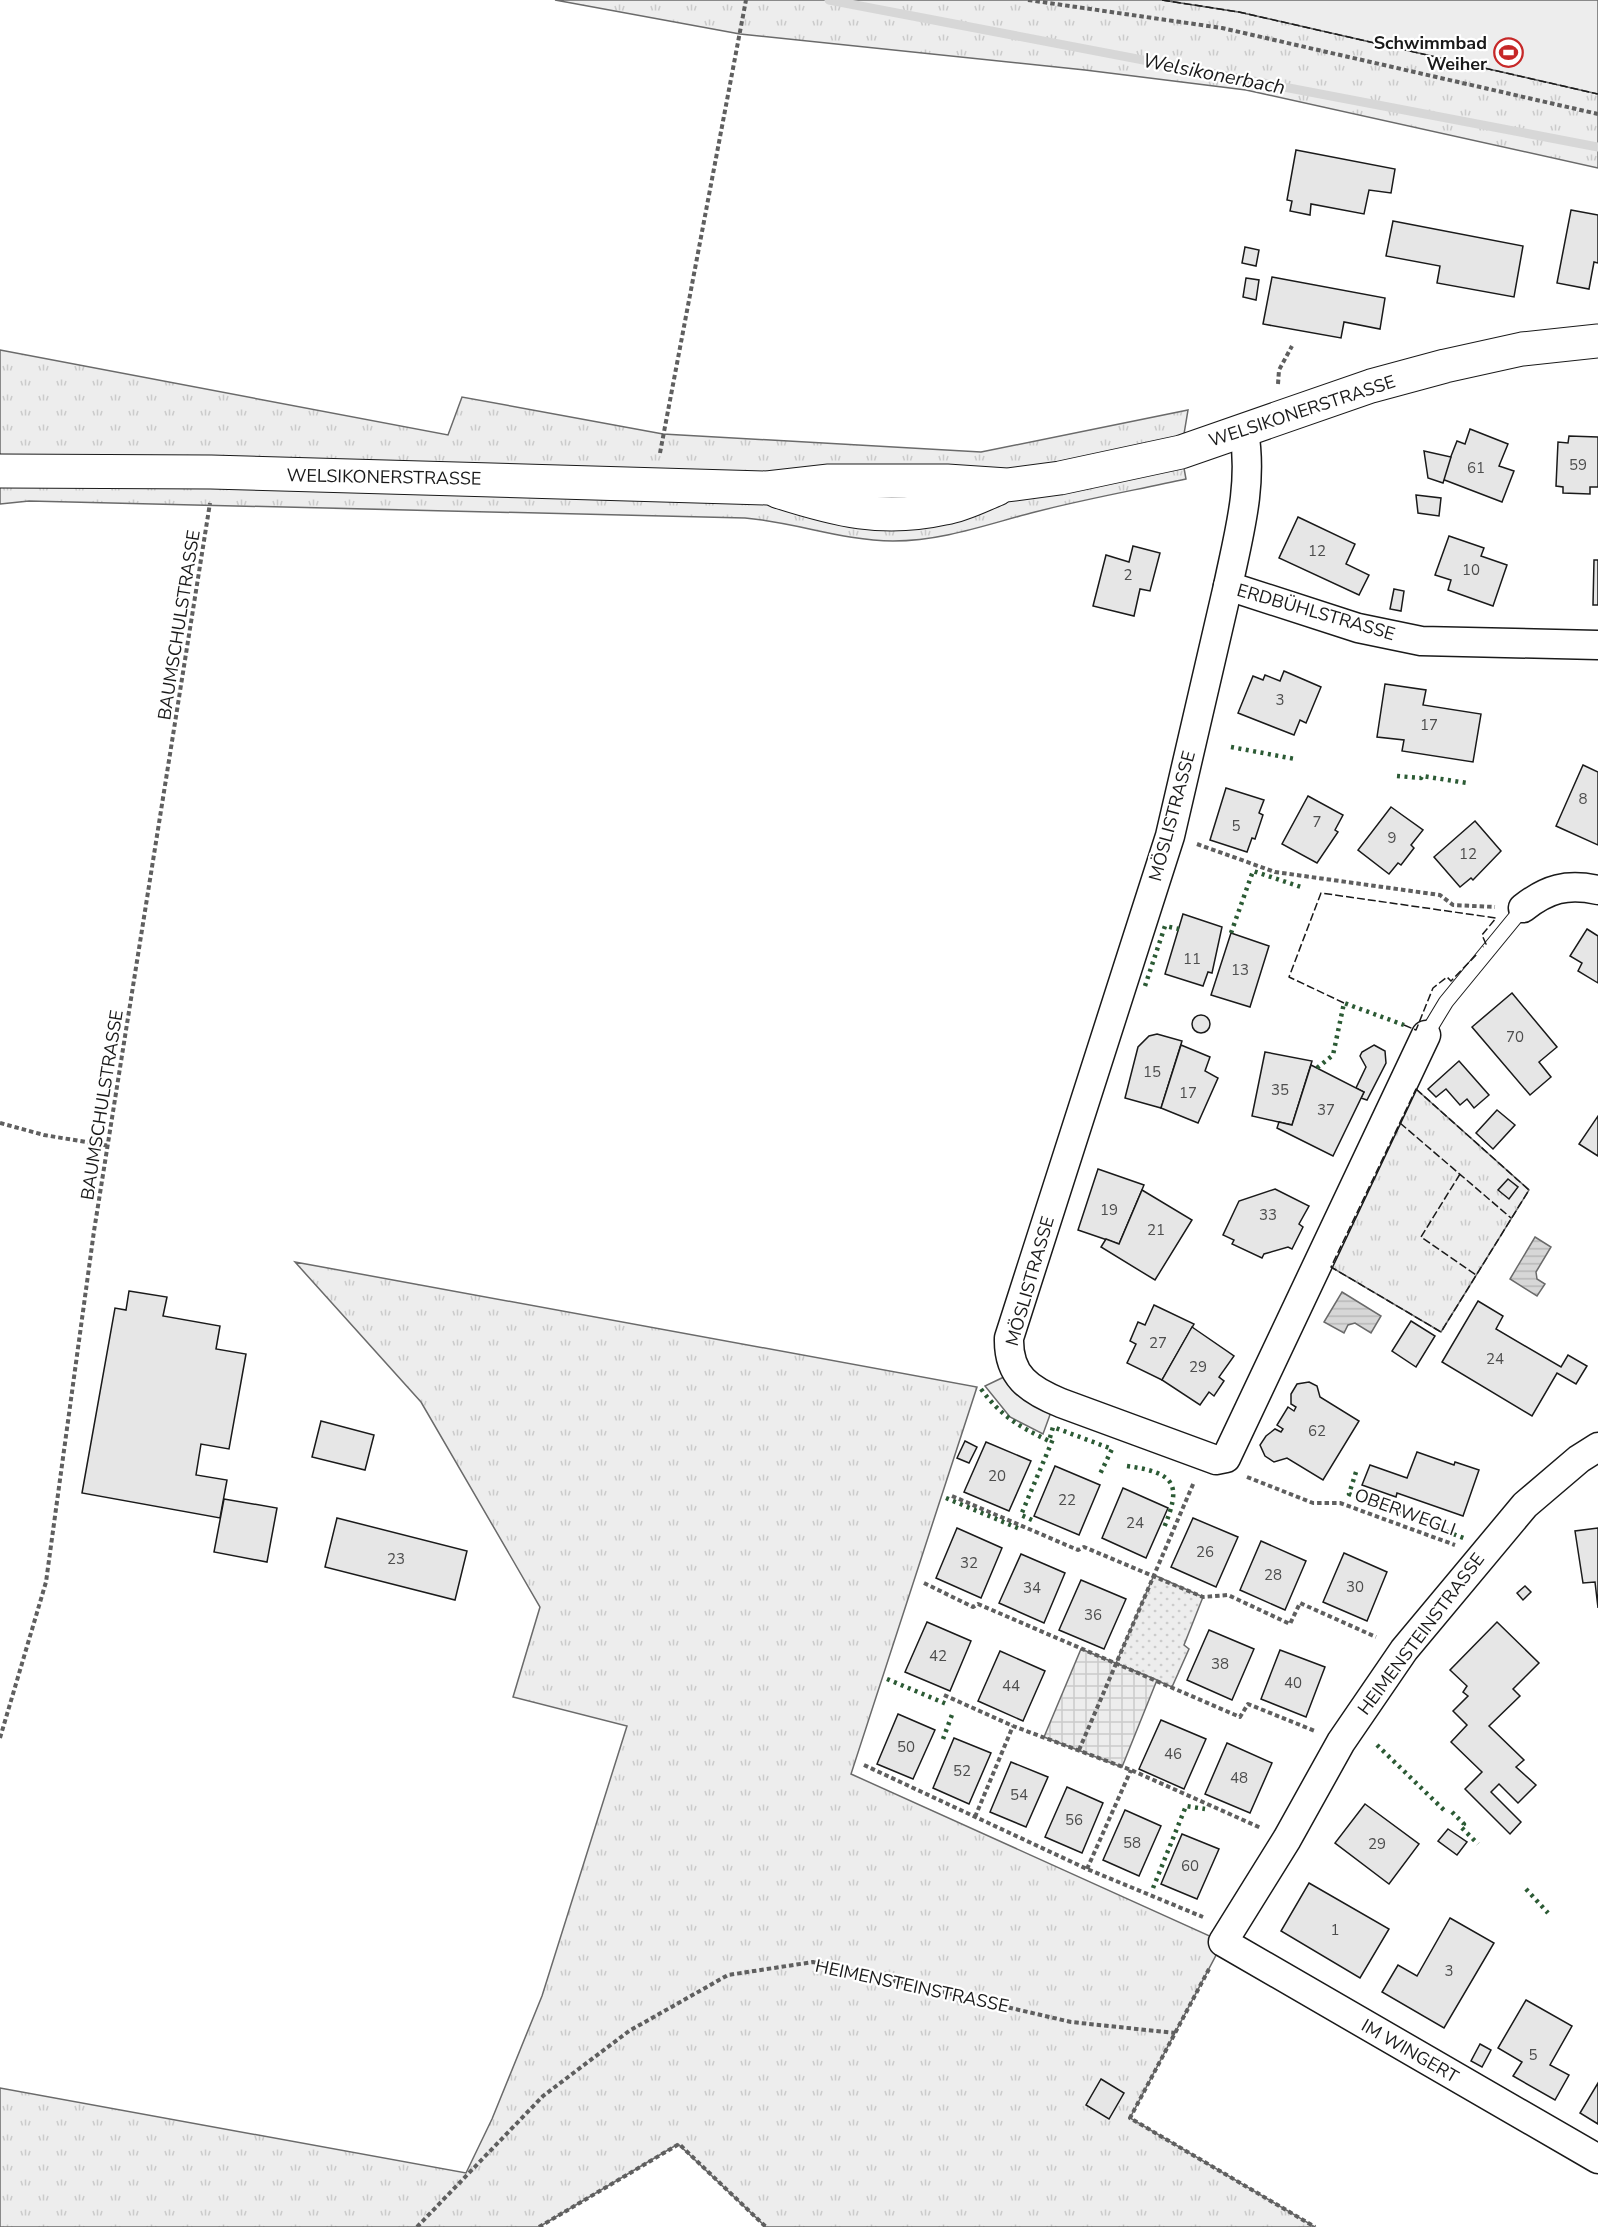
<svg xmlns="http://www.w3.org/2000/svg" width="1598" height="2227" viewBox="0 0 1598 2227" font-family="'Nunito Sans',sans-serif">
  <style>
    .grass { fill: url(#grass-tufts); stroke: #6a6a6a; stroke-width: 1.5 }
    .park { fill: url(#park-dots); stroke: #6a6a6a; stroke-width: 1.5 }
    .pitch { fill: #ededed; stroke: #6a6a6a; stroke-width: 1.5 }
    .plaza { fill: url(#plaza-grid); stroke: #6a6a6a; stroke-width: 1.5 }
    .water { fill: url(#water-rules); stroke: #6a6a6a; stroke-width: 1.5 }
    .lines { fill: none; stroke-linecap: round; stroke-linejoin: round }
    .stream { stroke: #d7d7d7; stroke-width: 9 }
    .building { fill: #e6e6e6; stroke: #1a1a1a; stroke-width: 1.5 }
    .lane-casing { stroke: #1a1a1a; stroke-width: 16 }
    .street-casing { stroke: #1a1a1a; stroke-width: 31 }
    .secondary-casing { stroke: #1a1a1a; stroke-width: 35 }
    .path { stroke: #5f5f5f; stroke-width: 4; stroke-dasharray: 4.5 3; stroke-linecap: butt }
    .lane { stroke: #fff; stroke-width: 14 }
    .street { stroke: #fff; stroke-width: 28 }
    .secondary { stroke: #fff; stroke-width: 33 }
    .hedge { stroke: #2b5a34; stroke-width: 4.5; stroke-dasharray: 3 4.5; stroke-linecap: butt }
    .fence { stroke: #1a1a1a; stroke-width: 1.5; stroke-dasharray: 8 3; stroke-linecap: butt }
    .labels { text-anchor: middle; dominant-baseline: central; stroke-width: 4.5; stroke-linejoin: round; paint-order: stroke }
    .number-label { font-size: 15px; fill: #4d4d4d }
    .poi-label { font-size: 18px; font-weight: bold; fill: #1a1a1a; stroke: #fff; text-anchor: end }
    .street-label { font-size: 18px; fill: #1a1a1a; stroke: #fff }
    .water-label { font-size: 20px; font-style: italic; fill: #1a1a1a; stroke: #fff }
  </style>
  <defs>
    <pattern id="grass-tufts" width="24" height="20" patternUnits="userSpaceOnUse" patternTransform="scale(1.5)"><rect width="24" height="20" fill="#ededed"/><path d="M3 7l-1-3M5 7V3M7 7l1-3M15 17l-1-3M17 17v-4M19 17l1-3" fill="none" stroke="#cbcbcb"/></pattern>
    <pattern id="park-dots" width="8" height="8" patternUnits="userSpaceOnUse" patternTransform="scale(1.5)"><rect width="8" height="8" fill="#ededed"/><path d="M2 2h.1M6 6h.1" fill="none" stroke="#cbcbcb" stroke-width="1.8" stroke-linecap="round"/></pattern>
    <pattern id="plaza-grid" width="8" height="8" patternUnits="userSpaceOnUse" patternTransform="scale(1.5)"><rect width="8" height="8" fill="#ededed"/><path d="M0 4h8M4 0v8" fill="none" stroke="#cbcbcb"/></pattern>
    <pattern id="water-rules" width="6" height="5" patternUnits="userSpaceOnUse" patternTransform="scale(1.5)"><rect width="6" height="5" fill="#d7d7d7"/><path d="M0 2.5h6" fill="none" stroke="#b8b8b8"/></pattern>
  </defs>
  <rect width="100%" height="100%" fill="#fff"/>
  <g class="grass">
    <path d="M555 0H1162L1239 12 1598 94V168L1246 90 1085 70 740 34Z"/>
    <path d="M0 350 448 435 462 397 663 434 981 452 1188 410 1181 452 1186 479C1136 490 1085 499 1035 512 988 524 943 541 893 541 843 541 795 522 745 518L29 501 0 504Z"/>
    <path d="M1416 1089 1529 1190 1441 1332 1331 1267Z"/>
    <path d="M295 1262 977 1387 851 1774 1223 1942 1130 2118 1315 2227H766L678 2144 539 2227H0V2088L466 2173 492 2119 542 1996 627 1726 513 1697 540 1607 421 1402Z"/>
  </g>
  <path class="park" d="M1154 1575 1203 1597 1184 1645 1189 1649 1172 1687 1116 1663Z"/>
  <g class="pitch">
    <path d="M1162 0H1598V94L1239 12Z"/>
    <path d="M1006 1376 1051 1412 1043 1434 1010 1417 985 1386Z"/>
  </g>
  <path class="plaza" d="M1081 1649 1157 1680 1122 1767 1044 1737Z"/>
  <g class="water">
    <path d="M1535 1237 1551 1247 1536 1272 1537 1279 1545 1284 1537 1296 1510 1279Z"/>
    <path d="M1342 1292 1381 1316 1371 1333 1355 1323 1348 1325 1344 1333 1324 1322Z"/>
  </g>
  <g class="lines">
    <path class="stream" d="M829 0 1598 147"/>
  </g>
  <g class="building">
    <path d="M1296 150 1395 169 1391 193 1369 190 1364 214 1311 204 1310 215 1290 211 1292 201 1287 200Z"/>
    <path d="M1571 210 1598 215V263L1594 262 1589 289 1557 283Z"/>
    <path d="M1393 221 1523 246 1514 297 1437 283 1440 266 1386 256Z"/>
    <path d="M1245 247 1259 250 1256 266 1242 263Z"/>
    <path d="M1272 277 1385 298 1380 329 1344 322 1341 338 1263 324Z"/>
    <path d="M1246 278 1259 280 1256 300 1243 297Z"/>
    <path d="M1470 429 1508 444 1499 466 1514 471 1502 502 1442 479 1457 441 1465 444Z"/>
    <path d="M1569 436 1598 437V487H1590V494L1563 493V487L1556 486 1558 442 1568 443Z"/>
    <path d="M1424 451 1451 457 1443 483 1428 478Z"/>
    <path d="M1416 495 1441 498 1439 516 1418 513Z"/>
    <path d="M1298 517 1355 544 1346 564 1369 575 1359 595 1279 558Z"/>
    <path d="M1449 536 1484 548 1481 556 1507 565 1493 606 1448 590 1451 580 1435 575Z"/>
    <path d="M1133 546 1160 553 1150 591 1140 589 1134 616 1093 606 1106 555 1129 562Z"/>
    <path d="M1594 560H1598V605H1593Z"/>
    <path d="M1394 589 1404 591 1401 611 1390 609Z"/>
    <path d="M1284 671 1321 687 1306 723 1300 720 1294 735 1238 713 1253 676 1263 680 1265 675 1280 681Z"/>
    <path d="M1385 684 1426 690 1423 705 1481 714 1473 762 1402 751 1404 740 1377 737Z"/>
    <path d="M1583 765 1598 772V845L1556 826Z"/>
    <path d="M1226 788 1264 800 1259 813 1263 815 1255 839 1252 838 1247 852 1210 840Z"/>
    <path d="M1308 796 1343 815 1335 830 1338 832 1317 863 1282 844Z"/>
    <path d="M1391 807 1423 830 1411 845 1414 848 1401 865 1398 863 1389 874 1358 850Z"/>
    <path d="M1475 821 1501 851 1473 880 1471 878 1460 887 1434 857Z"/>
    <path d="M1183 914 1222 927 1212 973 1208 972 1203 986 1165 974Z"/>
    <path d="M1587 929 1598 936V983L1578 971 1582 963 1570 956Z"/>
    <path d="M1231 933 1269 946 1250 1007 1211 995Z"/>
    <path d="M1512 993 1557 1047 1539 1062 1551 1077 1530 1095 1472 1027Z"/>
    <circle cx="1201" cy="1024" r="9"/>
    <path d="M1157 1034 1182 1041 1161 1108 1125 1098 1138 1047 1149 1036Z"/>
    <path d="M1181 1045 1210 1057 1205 1071 1218 1078 1198 1123 1161 1108Z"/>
    <path d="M1374 1045 1385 1051 1386 1063 1367 1100 1361 1098 1364 1092 1356 1088 1366 1067 1360 1056 1362 1052Z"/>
    <path d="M1265 1052 1312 1061 1292 1125 1252 1116Z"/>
    <path d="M1459 1061 1489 1095 1474 1108 1467 1099 1460 1105 1446 1089 1436 1097 1428 1089Z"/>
    <path d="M1311 1065 1364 1092 1333 1156 1277 1128 1279 1122 1292 1125Z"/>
    <path d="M1497 1110 1515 1125 1493 1149 1476 1133Z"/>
    <path d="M1598 1116V1156L1579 1144Z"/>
    <path d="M1098 1169 1144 1185 1119 1244 1078 1230Z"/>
    <path d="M1508 1179 1518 1187 1509 1199 1498 1190Z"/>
    <path d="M1275 1189 1309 1206 1299 1224 1303 1227 1292 1249 1288 1247 1264 1254 1262 1258 1232 1244 1234 1240 1223 1235 1239 1201Z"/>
    <path d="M1142 1190 1192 1220 1155 1280 1101 1247 1106 1239 1119 1244Z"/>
    <path d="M129 1291 167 1297 163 1316 220 1326 216 1349 246 1354 229 1449 201 1444 196 1475 227 1480 220 1518 82 1493 115 1308 126 1310Z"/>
    <path d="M1478 1301 1503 1316 1496 1329 1561 1367 1568 1355 1587 1366 1576 1384 1557 1373 1532 1416 1442 1362Z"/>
    <path d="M1154 1305 1194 1324 1162 1380 1127 1363 1136 1344 1130 1341 1138 1322 1145 1325Z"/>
    <path d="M1411 1321 1435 1336 1416 1367 1392 1351Z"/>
    <path d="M1192 1327 1234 1356 1219 1377 1224 1381 1214 1396 1209 1392 1200 1405 1162 1380Z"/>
    <path d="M1309 1382 1317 1386 1320 1397 1359 1421 1323 1480 1287 1458 1274 1462 1265 1456 1260 1445 1266 1436 1275 1429 1281 1432 1283 1429 1277 1425 1288 1407 1294 1411 1296 1407 1291 1404V1394L1297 1384Z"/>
    <path d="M321 1421 374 1435 365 1470 312 1457Z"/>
    <path d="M965 1441 977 1447 969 1463 957 1458Z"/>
    <path d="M986 1442 1031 1461 1009 1511 964 1492Z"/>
    <path d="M1417 1452 1454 1465 1455 1462 1479 1470 1463 1516 1397 1493 1396 1497 1362 1485 1370 1465 1407 1478Z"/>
    <path d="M1055 1466 1100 1485 1079 1535 1034 1516Z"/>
    <path d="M1123 1488 1168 1508 1146 1558 1102 1538Z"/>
    <path d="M224 1499 277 1508 267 1562 214 1552Z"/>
    <path d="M337 1518 467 1551 455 1600 325 1567Z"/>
    <path d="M1193 1518 1238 1537 1216 1587 1171 1567Z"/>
    <path d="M957 1528 1002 1548 981 1598 936 1578Z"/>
    <path d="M1598 1528V1608L1595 1582 1583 1583 1575 1531Z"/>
    <path d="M1261 1541 1306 1561 1285 1610 1240 1590Z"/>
    <path d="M1344 1553 1387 1572 1367 1621 1323 1602Z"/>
    <path d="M1021 1554 1065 1573 1044 1623 999 1603Z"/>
    <path d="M1081 1580 1126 1599 1104 1649 1059 1630Z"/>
    <path d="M1525 1586 1531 1592 1523 1600 1517 1593Z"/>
    <path d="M927 1622 971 1641 950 1691 905 1672Z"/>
    <path d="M1497 1622 1539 1663 1513 1689 1520 1696 1489 1726 1524 1760 1516 1767 1536 1785 1518 1803 1499 1784 1491 1792 1521 1822 1510 1834 1465 1789 1482 1772 1451 1742 1467 1725 1453 1711 1468 1696 1463 1692 1467 1686 1450 1670Z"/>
    <path d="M1209 1630 1254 1649 1232 1700 1187 1680Z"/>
    <path d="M1280 1650 1325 1667 1306 1717 1261 1699Z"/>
    <path d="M1000 1651 1045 1671 1023 1721 978 1701Z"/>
    <path d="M898 1714 935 1730 913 1779 877 1764Z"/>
    <path d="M1161 1720 1206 1739 1184 1789 1139 1769Z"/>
    <path d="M954 1738 991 1753 969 1804 933 1788Z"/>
    <path d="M1227 1743 1272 1763 1250 1813 1205 1794Z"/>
    <path d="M1011 1762 1048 1777 1026 1827 990 1812Z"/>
    <path d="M1067 1787 1103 1803 1082 1853 1045 1837Z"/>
    <path d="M1365 1804 1419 1844 1389 1884 1335 1843Z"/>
    <path d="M1125 1810 1161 1826 1139 1876 1103 1860Z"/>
    <path d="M1448 1829 1467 1842 1457 1855 1438 1841Z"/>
    <path d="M1182 1834 1219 1849 1197 1899 1161 1884Z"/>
    <path d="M1309 1883 1389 1929 1360 1978 1281 1931Z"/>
    <path d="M1450 1918 1494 1943 1444 2028 1382 1992 1398 1965 1417 1976Z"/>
    <path d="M1526 2000 1572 2026 1550 2065 1569 2075 1555 2100 1513 2076 1522 2062 1498 2048Z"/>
    <path d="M1480 2044 1491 2050 1482 2067 1471 2061Z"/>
    <path d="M1101 2079 1124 2093 1109 2119 1086 2105Z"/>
    <path d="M1598 2083V2124L1580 2113Z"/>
  </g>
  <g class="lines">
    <defs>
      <path id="lane" d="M1426 1035 1446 1002 1523 908"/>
      <g id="street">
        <path d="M1244 431C1253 485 1239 533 1228 586L1358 628 1421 641 1598 645"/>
        <path d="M1228 586 1170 836 1009 1338C1008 1376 1029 1390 1061 1403L1216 1460 1226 1458 1426 1035"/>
        <path d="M1523 908C1547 889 1567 883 1598 890"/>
        <path d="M1598 1447 1579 1459 1525 1505 1404 1650 1341 1742 1287 1839 1223 1942 1598 2159"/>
      </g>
      <g id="secondary">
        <path d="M0 471 211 472 767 488 829 481H947L1007 485 1060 478 1181 452 1371 386 1445 366 1522 349 1598 341"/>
        <path d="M777 491C836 510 883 522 945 508 963 505 980 496 997 489"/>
      </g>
    </defs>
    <use href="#lane" class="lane-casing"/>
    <use href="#street" class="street-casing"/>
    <use href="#secondary" class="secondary-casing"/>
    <g class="path">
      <path d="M1028 0 1222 28 1598 114"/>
      <path d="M1278 384 1279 370 1292 346"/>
      <path d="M660 453 746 0"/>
      <path d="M1197 844 1275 872 1440 895 1453 905 1495 907"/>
      <path d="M0 1123 44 1135 110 1146"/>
      <path d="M1247 1477 1313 1503H1340L1455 1545"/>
      <path d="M952 1496 1078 1550 1084 1547 1203 1597 1228 1595 1290 1624 1300 1603 1376 1637"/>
      <path d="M924 1583 973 1607 978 1604 1240 1717 1248 1704 1315 1731"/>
      <path d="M944 1695 1013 1726 1131 1770 1261 1828"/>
      <path d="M0 1738 46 1582 94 1231 210 503"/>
      <path d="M1079 1750 1194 1482"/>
      <path d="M864 1765 1087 1869 1203 1917"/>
      <path d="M975 1817 1013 1726"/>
      <path d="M1087 1869 1131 1770"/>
      <path d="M1209 1969 1130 2118 1315 2227"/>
      <path d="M417 2227 543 2096 629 2031 728 1975 813 1962 1071 2022 1175 2033"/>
      <path d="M539 2227 679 2144 766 2227"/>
    </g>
    <use href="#lane" class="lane"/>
    <use href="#street" class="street"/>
    <use href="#secondary" class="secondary"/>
    <g class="hedge">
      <path d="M1231 747 1295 759"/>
      <path d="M1397 776 1421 778 1422 776 1467 783"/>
      <path d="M1231 933 1253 871 1304 888"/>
      <path d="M1145 986 1165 926 1179 929"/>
      <path d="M1317 1068 1333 1055 1344 1003 1404 1025"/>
      <path d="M981 1389C1002 1417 1018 1426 1049 1441L1053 1427 1112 1449 1100 1474"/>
      <path d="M1127 1466C1177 1473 1182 1485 1163 1530"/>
      <path d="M1356 1472 1349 1494 1466 1539"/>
      <path d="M946 1498 1020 1529"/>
      <path d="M1032 1520 1021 1515 1053 1439"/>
      <path d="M887 1679 949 1705"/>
      <path d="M943 1739 953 1712"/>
      <path d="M1377 1745 1446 1812"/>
      <path d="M1452 1812 1464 1824 1461 1827 1478 1844"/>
      <path d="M1153 1888 1186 1806 1205 1809"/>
      <path d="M1526 1889 1548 1913"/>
    </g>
    <g class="fence">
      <path d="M1162 0 1239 12 1598 94"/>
      <path d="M1344 1003 1289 977 1321 893 1496 918 1482 935 1486 944 1483 947"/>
      <path d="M1404 1025 1416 1030 1433 988 1447 977 1451 981 1477 954"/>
      <path d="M1416 1089 1529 1190 1441 1332 1331 1267Z"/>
      <path d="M1400 1123 1511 1218"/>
      <path d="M1460 1174 1421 1237 1476 1275"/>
    </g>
  </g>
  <defs>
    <symbol id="stadium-ring" viewBox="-11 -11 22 22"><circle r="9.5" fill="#fff" stroke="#c62828" stroke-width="1.5"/><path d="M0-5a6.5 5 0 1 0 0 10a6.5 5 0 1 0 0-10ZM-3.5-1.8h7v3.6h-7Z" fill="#c62828"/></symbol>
  </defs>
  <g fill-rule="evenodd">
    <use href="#stadium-ring" x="1492" y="36" width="33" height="33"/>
  </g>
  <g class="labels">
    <g class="number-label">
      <text x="1578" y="465">59</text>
      <text x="1476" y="468">61</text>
      <text x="1317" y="551">12</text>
      <text x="1471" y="570">10</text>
      <text x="1128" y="575">2</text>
      <text x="1280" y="700">3</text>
      <text x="1429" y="725">17</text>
      <text x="1583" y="799">8</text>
      <text x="1317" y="822">7</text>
      <text x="1236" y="826">5</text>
      <text x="1392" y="838">9</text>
      <text x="1468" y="854">12</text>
      <text x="1192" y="959">11</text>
      <text x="1240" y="970">13</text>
      <text x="1515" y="1037">70</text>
      <text x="1152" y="1072">15</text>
      <text x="1280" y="1090">35</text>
      <text x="1188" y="1093">17</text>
      <text x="1326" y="1110">37</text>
      <text x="1109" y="1210">19</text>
      <text x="1268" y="1215">33</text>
      <text x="1156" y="1230">21</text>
      <text x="1158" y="1343">27</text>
      <text x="1495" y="1359">24</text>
      <text x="1198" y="1367">29</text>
      <text x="1317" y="1431">62</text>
      <text x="997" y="1476">20</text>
      <text x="1067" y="1500">22</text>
      <text x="1135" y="1523">24</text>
      <text x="1205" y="1552">26</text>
      <text x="396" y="1559">23</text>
      <text x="969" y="1563">32</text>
      <text x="1273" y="1575">28</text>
      <text x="1355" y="1587">30</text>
      <text x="1032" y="1588">34</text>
      <text x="1093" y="1615">36</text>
      <text x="938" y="1656">42</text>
      <text x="1220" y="1664">38</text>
      <text x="1293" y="1683">40</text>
      <text x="1011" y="1686">44</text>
      <text x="906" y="1747">50</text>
      <text x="1173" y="1754">46</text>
      <text x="962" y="1771">52</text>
      <text x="1239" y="1778">48</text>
      <text x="1019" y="1795">54</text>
      <text x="1074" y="1820">56</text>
      <text x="1132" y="1843">58</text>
      <text x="1377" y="1844">29</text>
      <text x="1190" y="1866">60</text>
      <text x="1335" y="1930">1</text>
      <text x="1449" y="1971">3</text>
      <text x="1533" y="2055">5</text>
    </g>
    <g class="poi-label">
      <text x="1487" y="43">Schwimmbad<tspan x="1487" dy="21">Weiher</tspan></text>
    </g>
    <g class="street-label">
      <text transform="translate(1302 411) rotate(-18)">WELSIKONERSTRASSE</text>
      <text transform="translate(384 477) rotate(1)">WELSIKONERSTRASSE</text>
      <text transform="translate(1316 612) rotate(16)">ERDBÜHLSTRASSE</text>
      <text transform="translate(179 625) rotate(-81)">BAUMSCHULSTRASSE</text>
      <text transform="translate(1172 816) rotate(-75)">MÖSLISTRASSE</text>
      <text transform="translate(102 1105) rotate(-81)">BAUMSCHULSTRASSE</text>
      <text transform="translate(1030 1281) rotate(-74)">MÖSLISTRASSE</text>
      <text transform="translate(1405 1512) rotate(20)">OBERWEGLI</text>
      <text transform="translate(1421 1634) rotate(-53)">HEIMENSTEINSTRASSE</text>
      <text transform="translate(912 1986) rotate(12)">HEIMENSTEINSTRASSE</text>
      <text transform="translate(1410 2051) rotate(30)">IM WINGERT</text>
    </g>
    <g class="water-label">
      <text transform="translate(1214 74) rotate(11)">Welsikonerbach</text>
    </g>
  </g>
</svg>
